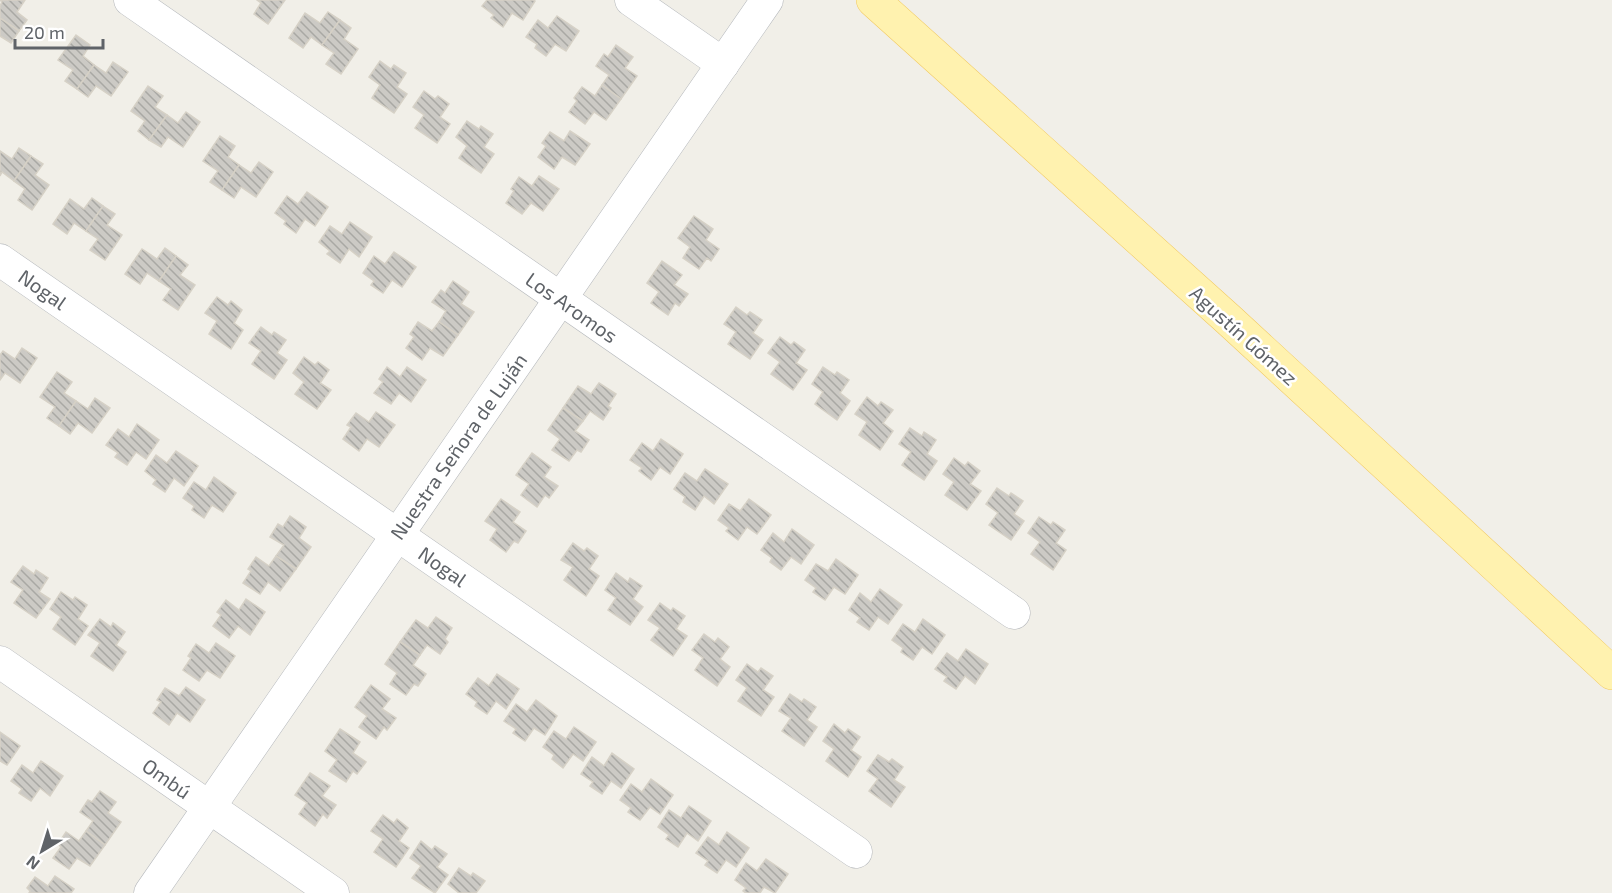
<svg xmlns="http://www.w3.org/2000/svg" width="1612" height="893" viewBox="0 0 1612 893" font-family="'Exo 2',sans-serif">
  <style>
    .building { fill: url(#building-back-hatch); stroke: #d6d1c6; stroke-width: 1.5 }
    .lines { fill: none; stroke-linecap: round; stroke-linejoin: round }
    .minor-casing { stroke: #b5b8bc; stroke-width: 33 }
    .major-casing { stroke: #f2c960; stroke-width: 34 }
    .minor { stroke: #fff; stroke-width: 32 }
    .major { stroke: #fff2af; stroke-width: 33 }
    .labels { text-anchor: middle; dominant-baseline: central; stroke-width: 5; stroke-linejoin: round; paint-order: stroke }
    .street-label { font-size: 20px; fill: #5f6368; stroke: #fff }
  </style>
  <defs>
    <pattern id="building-back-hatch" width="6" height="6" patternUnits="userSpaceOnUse" patternTransform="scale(1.5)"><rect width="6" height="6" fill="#cccac5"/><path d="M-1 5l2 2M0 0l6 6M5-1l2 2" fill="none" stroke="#a9a8a4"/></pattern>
  </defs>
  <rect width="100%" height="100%" fill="#f1efe8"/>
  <g class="building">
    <path d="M0 0H25L17 12 27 20 19 31 0 18V6L2 2Z"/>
    <path d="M257 0H285L268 24 254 14 261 3Z"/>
    <path d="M487 0H534L535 1 523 20 512 13 503 27 491 18 494 15 482 6Z"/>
    <path d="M328 12 340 20 322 45 311 37 303 48 289 38 305 13 320 23Z"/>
    <path d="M557 16 579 31 566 51 555 44 546 56 535 48 537 44 526 37 538 20 548 28Z"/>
    <path d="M0 18 19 31 11 43 0 36Z"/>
    <path d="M340 20 351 28 344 39 358 49 341 74 326 64 334 53 322 45Z"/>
    <path d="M76 35 90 45 83 56 94 65 77 89 65 81 73 70 58 60Z"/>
    <path d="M616 45 633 57 625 68 637 76 621 99 602 85 609 75 596 66 604 54 608 57Z"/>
    <path d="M380 61 391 69 394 65 406 73 397 87 407 94 394 113 372 98 380 85 369 77Z"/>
    <path d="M113 62 128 72 111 96 96 86 88 97 77 89 94 65 106 73Z"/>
    <path d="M602 85 621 99 606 120 594 112 585 124 569 112 577 101 574 98 582 87 595 96Z"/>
    <path d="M148 86 163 96 155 107 167 115 149 140 138 131 145 121 131 111Z"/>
    <path d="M424 91 435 99 438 96 449 104 440 117 450 124 437 143 415 128 424 115 413 107Z"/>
    <path d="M186 112 200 122 183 147 168 137 161 147 149 140 167 115 178 123Z"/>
    <path d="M467 121 479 129 481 126 493 134 484 147 494 154 481 173 459 158 467 146 456 137Z"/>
    <path d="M570 131 590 144 575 165 562 157 554 169 538 157 546 146 542 143 550 132 564 141Z"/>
    <path d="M220 136 235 146 228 157 239 165 222 190 210 182 218 171 203 161Z"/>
    <path d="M19 148 31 156 14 181 2 172 0 176V151L12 159Z"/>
    <path d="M31 156 43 164 35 175 49 185 32 210 18 200 25 189 14 181Z"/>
    <path d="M259 162 273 172 256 197 241 187 234 198 222 190 239 165 251 173Z"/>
    <path d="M539 176 559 189 543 211 531 203 522 214 506 203 514 191 511 189 519 177 532 186Z"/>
    <path d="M307 192 328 207 315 226 305 219 296 233 284 224 286 221 275 213 287 196 298 204Z"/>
    <path d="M92 198 103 206 86 231 74 223 67 234 53 224 70 199 84 209Z"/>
    <path d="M103 206 115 214 107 225 122 235 105 260 90 250 98 239 86 231Z"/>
    <path d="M694 216 713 229 706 240 719 249 711 261 707 258 699 269 683 258 690 247 678 238Z"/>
    <path d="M350 222 372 237 359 257 349 249 340 263 327 254 330 251 319 242 330 226 342 234Z"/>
    <path d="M165 248 176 256 159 281 147 273 140 284 125 274 142 249 157 259Z"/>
    <path d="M394 252 416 267 402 287 392 280 383 293 371 285 374 281 363 273 374 256 385 264Z"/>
    <path d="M176 256 188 265 180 275 195 285 178 310 163 300 171 289 159 281Z"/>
    <path d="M662 261 682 275 674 285 688 294 679 306 675 303 668 315 651 303 659 292 647 283Z"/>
    <path d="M453 281 469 292 461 304 474 312 458 335 439 322 446 311 432 302 441 290 445 293Z"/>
    <path d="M217 297 228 305 231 301 242 310 234 323 243 330 231 349 209 334 217 321 205 313Z"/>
    <path d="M736 307 747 315 750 312 762 320 753 333 763 340 750 359 728 344 736 332 724 324Z"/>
    <path d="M418 322 432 331 439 322 458 335 443 356 430 348 422 360 406 348 414 337 410 334Z"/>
    <path d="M261 327 272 335 274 332 286 340 277 353 287 360 274 379 252 364 261 351 249 343Z"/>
    <path d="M780 337 791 345 794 342 805 350 796 363 807 370 793 390 771 374 780 362 768 353Z"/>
    <path d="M22 348 37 358 20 383 5 373 0 380V355L3 351 15 359Z"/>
    <path d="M304 357 315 365 318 362 329 370 320 383 331 390 317 409 295 394 304 382 293 373Z"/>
    <path d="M387 367 400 377 407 367 426 380 411 402 399 393 391 404 374 393 383 382 379 379Z"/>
    <path d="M823 367 835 375 837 372 849 380 840 393 850 401 837 420 815 404 823 392 812 384Z"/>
    <path d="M57 372 72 382 64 393 76 401 59 426 47 418 55 407 40 397Z"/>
    <path d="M599 383 616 394 608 406 611 408 603 420 590 411 583 421 563 408 578 386 591 394Z"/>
    <path d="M867 397 878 406 881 402 893 410 883 423 893 431 880 450 859 435 867 422 855 414Z"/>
    <path d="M95 398 110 408 92 433 78 423 70 434 59 426 76 401 88 409Z"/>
    <path d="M563 408 583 421 575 431 589 440 581 452 577 450 569 461 552 450 560 439 548 430Z"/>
    <path d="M376 412 395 425 379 447 367 439 359 451 343 439 351 427 347 425 356 413 369 422Z"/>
    <path d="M137 424 159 440 146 459 136 452 127 465 115 457 118 453 106 445 118 429 129 437Z"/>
    <path d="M910 428 922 436 924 432 936 440 927 454 937 461 924 480 902 465 911 452 899 444Z"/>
    <path d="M661 439 683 454 670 474 660 467 651 480 639 471 642 468 630 460 642 443 653 451Z"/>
    <path d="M176 451 198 466 184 486 174 478 165 492 153 484 156 480 145 471 156 455 167 463Z"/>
    <path d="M532 453 551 467 544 477 558 486 549 498 545 495 537 507 521 495 529 484 516 475Z"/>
    <path d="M954 458 965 466 968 462 980 471 970 484 981 491 967 510 945 495 954 482 943 474Z"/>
    <path d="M705 469 728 484 714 504 704 496 695 510 683 502 685 497 674 489 685 473 697 481Z"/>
    <path d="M214 477 236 493 223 512 212 505 204 518 192 510 194 506 183 498 194 482 206 490Z"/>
    <path d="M997 488 1009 496 1011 493 1023 501 1014 514 1024 521 1011 540 989 525 998 513 986 504Z"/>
    <path d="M501 499 520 512 513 522 526 531 518 543 514 541 506 552 490 540 497 529 485 521Z"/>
    <path d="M749 499 771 515 757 534 747 527 738 540 726 531 729 528 718 520 729 504 740 511Z"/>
    <path d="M290 516 306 527 299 538 311 547 296 569 276 556 284 545 270 537 278 524 283 527Z"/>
    <path d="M1039 517 1051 525 1053 522 1065 530 1056 543 1066 550 1053 570 1031 554 1040 542 1028 533Z"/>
    <path d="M792 529 814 545 801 564 791 557 781 570 770 562 772 558 761 550 773 533 784 542Z"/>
    <path d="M573 543 584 551 587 548 598 556 589 569 599 576 586 596 564 580 573 567 561 560Z"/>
    <path d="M276 556 296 569 280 591 268 582 260 594 243 583 251 571 248 569 256 557 269 566Z"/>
    <path d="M836 559 858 575 845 594 834 587 825 600 813 592 816 588 805 580 816 564 828 571Z"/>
    <path d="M23 566 34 574 36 570 48 578 39 592 50 599 36 618 14 603 23 590 11 582Z"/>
    <path d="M616 573 628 582 630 578 642 586 633 599 643 607 630 625 608 610 616 598 605 590Z"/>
    <path d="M880 589 902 605 888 624 878 617 869 630 857 622 860 618 849 610 860 593 871 602Z"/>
    <path d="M61 592 73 600 75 597 87 605 78 619 88 626 75 645 53 629 61 617 50 609Z"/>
    <path d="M246 599 265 612 250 635 238 626 229 638 213 626 221 615 217 612 226 600 239 610Z"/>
    <path d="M660 603 671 611 673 608 685 616 676 629 687 636 673 656 651 640 660 628 648 620Z"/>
    <path d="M436 617 452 628 445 639 448 642 440 654 427 645 420 655 400 642 416 620 428 628Z"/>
    <path d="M100 619 111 627 113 623 125 632 116 645 126 652 113 671 91 656 100 643 88 635Z"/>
    <path d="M923 619 945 635 932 654 922 647 913 660 901 652 903 648 892 640 903 624 915 632Z"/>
    <path d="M704 634 715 642 718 638 729 647 720 659 730 667 717 686 695 670 703 658 692 650Z"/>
    <path d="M400 642 420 655 413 665 426 674 418 686 414 684 406 695 390 684 397 673 385 664Z"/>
    <path d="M216 643 235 656 220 678 207 670 199 681 183 670 191 658 188 656 196 644 209 653Z"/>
    <path d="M966 649 988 664 975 684 965 676 956 689 944 681 947 677 935 669 947 653 958 661Z"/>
    <path d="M747 664 758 672 761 668 773 676 763 690 774 697 761 716 738 701 747 688 736 680Z"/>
    <path d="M497 674 519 689 506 709 496 701 487 714 475 706 477 702 466 694 478 678 489 686Z"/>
    <path d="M371 685 390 699 382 709 396 718 387 730 384 727 376 739 359 727 367 716 355 707Z"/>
    <path d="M186 687 205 700 190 722 177 713 169 725 153 713 161 702 157 700 165 688 179 696Z"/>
    <path d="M790 694 802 702 804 699 816 707 807 720 817 727 804 746 782 731 791 718 779 711Z"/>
    <path d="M536 700 557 716 545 735 534 728 525 741 513 733 516 729 504 721 516 704 527 712Z"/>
    <path d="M834 724 845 733 848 729 860 737 851 750 861 757 848 777 826 761 834 749 823 741Z"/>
    <path d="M574 727 596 742 583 761 573 754 563 768 552 759 554 755 543 747 554 731 566 739Z"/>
    <path d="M340 729 360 742 353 753 366 762 357 774 353 771 346 782 329 771 337 760 325 751Z"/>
    <path d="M0 732 20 746 7 765 0 761Z"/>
    <path d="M612 753 634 769 621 788 611 781 602 794 590 786 593 782 581 774 592 757 604 766Z"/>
    <path d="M878 755 889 762 892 759 903 767 894 780 905 787 891 807 869 791 878 779 867 771Z"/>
    <path d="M41 761 63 776 50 796 40 788 31 801 19 793 22 789 11 781 22 765 33 773Z"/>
    <path d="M310 773 330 786 322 796 336 805 327 818 323 814 315 826 299 814 307 803 295 795Z"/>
    <path d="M651 779 673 795 660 814 650 807 640 820 628 812 631 808 620 800 631 784 642 792Z"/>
    <path d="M100 791 116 802 108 813 121 822 105 845 86 831 93 821 80 812 88 800 92 802Z"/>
    <path d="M689 806 711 821 698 841 687 833 678 847 666 839 669 835 658 827 669 810 681 818Z"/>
    <path d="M383 815 394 823 397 819 408 828 399 841 409 848 396 867 374 852 383 839 371 831Z"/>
    <path d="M86 831 105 845 90 866 77 858 69 869 53 858 61 847 58 844 66 832 79 841Z"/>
    <path d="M727 832 749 848 736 867 726 860 717 873 705 865 708 861 696 853 708 837 719 845Z"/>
    <path d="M421 841 432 850 435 846 447 854 437 867 448 875 435 893 412 878 421 866 410 858Z"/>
    <path d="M766 859 788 874 775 893 764 887 760 893H746L743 891 746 888 735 880 746 863 757 871Z"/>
    <path d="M459 868 471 876 473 873 485 881 476 893H459L448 884Z"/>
    <path d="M55 876 74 889 71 893H29L30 891 27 888 35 877 48 886Z"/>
  </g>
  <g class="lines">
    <defs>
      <g id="minor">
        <path d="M130 0 1014 613"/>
        <path d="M631 0 723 64"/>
        <path d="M0 260 856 852"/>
        <path d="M0 662 333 893"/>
        <path d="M150 893 767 0"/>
      </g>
      <path id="major" d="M873 0 1229 320 1612 673"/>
    </defs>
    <use href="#minor" class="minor-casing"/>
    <use href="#major" class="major-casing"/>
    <use href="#minor" class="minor"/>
    <use href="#major" class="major"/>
  </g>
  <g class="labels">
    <g class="street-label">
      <text transform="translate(43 289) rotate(35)">Nogal</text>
      <text transform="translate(572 307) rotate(35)">Los Aromos</text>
      <text transform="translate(1244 335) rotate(42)">Agustín Gómez</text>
      <text transform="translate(458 446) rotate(-55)">Nuestra Señora de Luján</text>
      <text transform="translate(443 566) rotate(35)">Nogal</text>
      <text transform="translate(167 778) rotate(35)">Ombú</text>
    </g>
  </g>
  <g transform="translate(42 851) rotate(218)" stroke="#ffffff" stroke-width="4.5" paint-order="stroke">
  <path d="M0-4.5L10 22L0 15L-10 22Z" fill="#5f6368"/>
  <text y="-9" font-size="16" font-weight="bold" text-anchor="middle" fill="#5f6368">N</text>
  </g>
  <path d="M15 39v9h88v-9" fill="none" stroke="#5f6368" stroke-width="3"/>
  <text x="24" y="39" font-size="18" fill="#5f6368" stroke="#ffffff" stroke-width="4.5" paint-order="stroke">20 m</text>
</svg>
